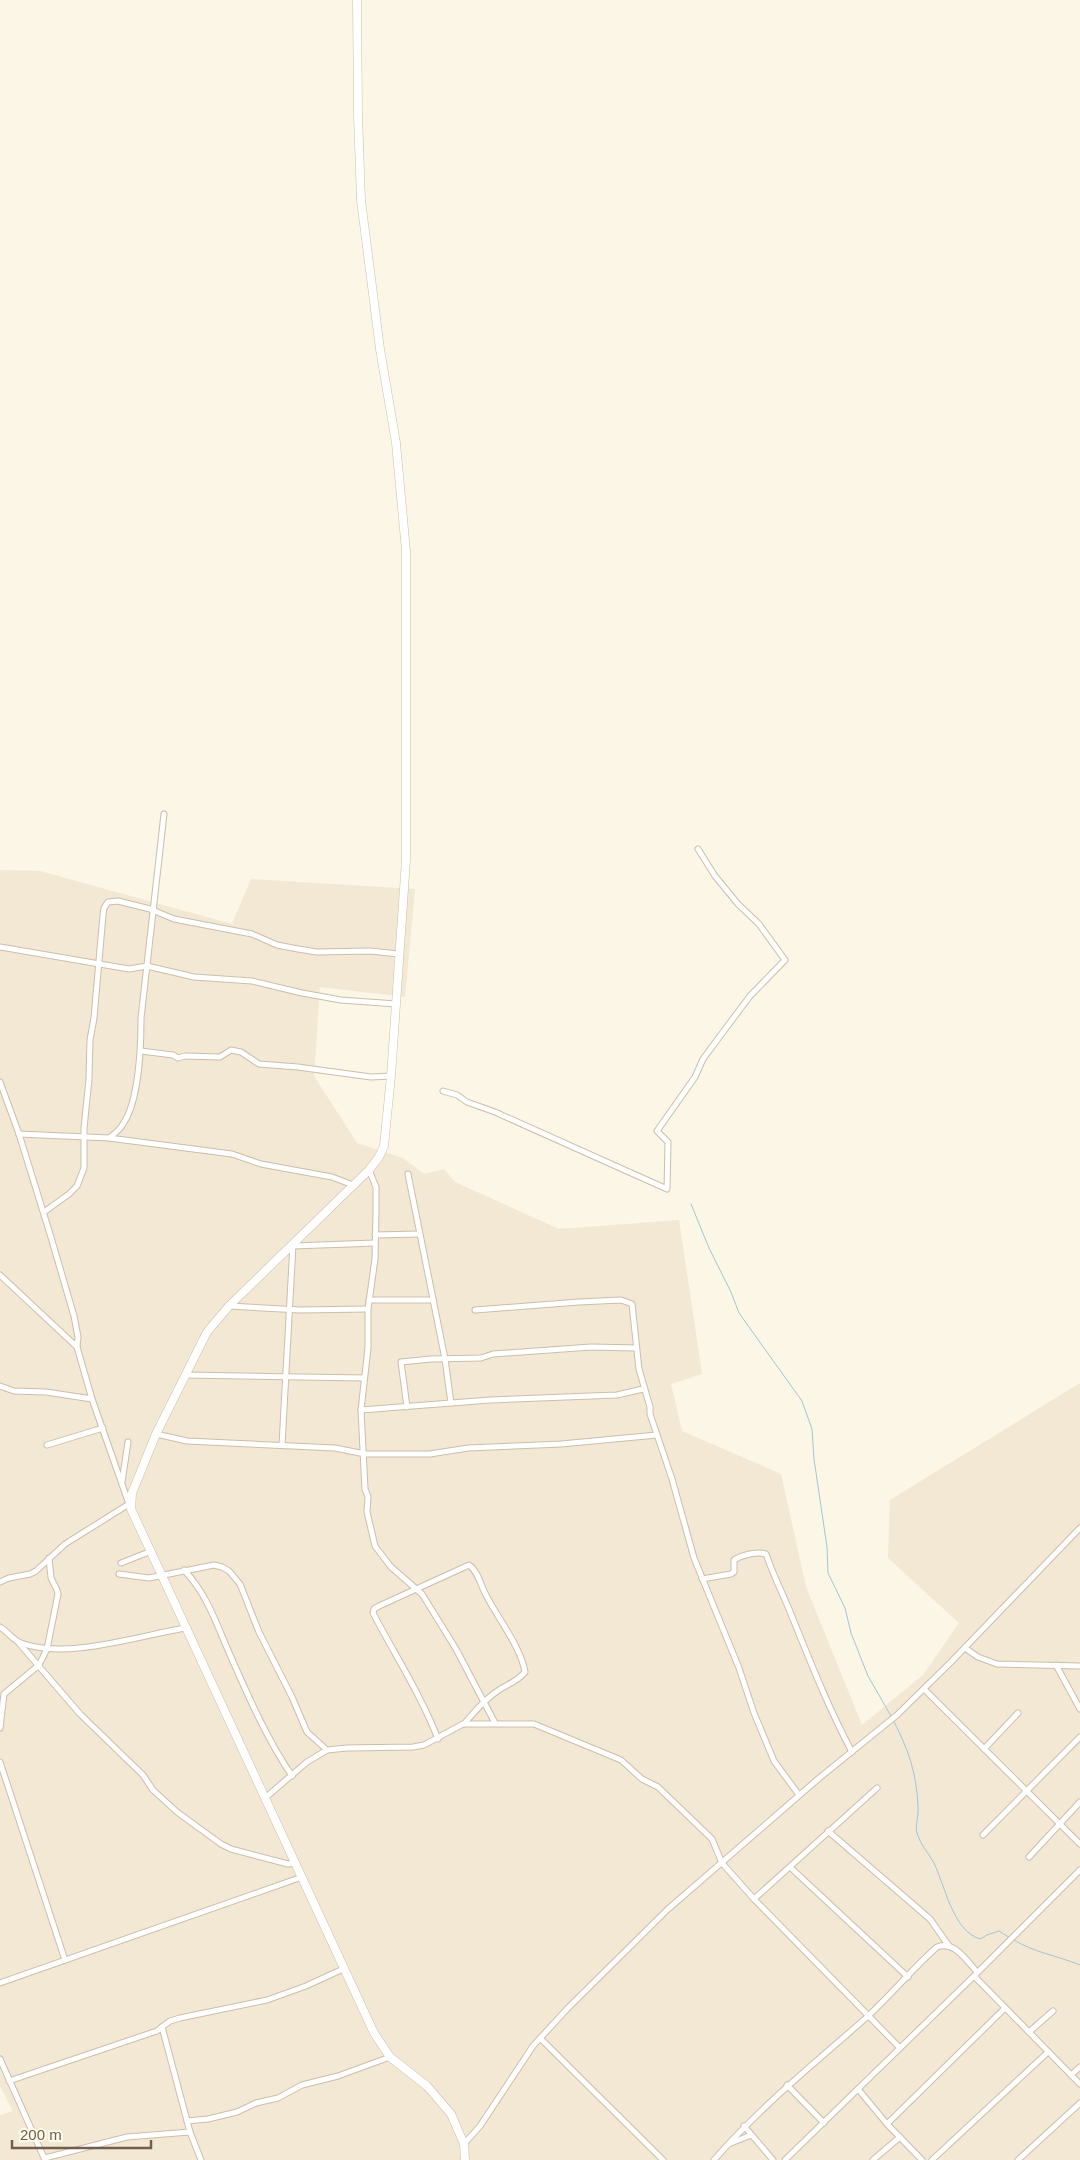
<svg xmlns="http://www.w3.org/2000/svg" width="1080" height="2160" viewBox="0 0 1080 2160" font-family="Helvetica,sans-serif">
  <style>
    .residential { fill: #f3e8d3 }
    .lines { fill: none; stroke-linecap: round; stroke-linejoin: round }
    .stream { stroke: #a0c7d6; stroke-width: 1 }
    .street-casing { stroke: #cdbeab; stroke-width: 7 }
    .secondary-casing { stroke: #cfbfa9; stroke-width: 9 }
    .street { stroke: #fff; stroke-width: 5 }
    .secondary { stroke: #fff; stroke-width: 8 }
  </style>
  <rect width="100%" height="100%" fill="#fbf6e5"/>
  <path class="residential" d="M0 870 40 871 232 924 251 879 415 889 405 997 320 987 314 1076 357 1143 403 1158 424 1174 444 1169 455 1182 559 1229 679 1220 702 1374 671 1384 682 1431 781 1474 806 1587 862 1725 923 1675 959 1623 888 1558 890 1500 1080 1383V2160H0V2115L13 2111 0 2086Z"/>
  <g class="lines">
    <g class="stream">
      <path d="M691 1204 709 1248 731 1292 739 1313 802 1401 812 1429 814 1459 827 1547 828 1573 845 1608 851 1633 868 1676 891 1716"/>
      <path d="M893 1720C908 1748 917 1774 918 1807 919 1815 915 1826 917 1833 920 1844 929 1854 934 1863 945 1886 953 1931 980 1939L987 1935 999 1931 1010 1938"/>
      <path d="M1014 1940C1033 1952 1058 1956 1080 1965"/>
    </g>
    <defs>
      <g id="street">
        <path d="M0 947 129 969 147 966 194 977 252 981 302 993 341 1000 396 1004"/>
        <path d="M141 1051 173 1055 178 1058 185 1056 220 1057 231 1050 241 1052 259 1064 298 1067 371 1077 391 1076"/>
        <path d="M0 1082 19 1134 50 1234 74 1316 78 1337 77 1347 92 1399 130 1507"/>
        <path d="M443 1091 457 1095 467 1102 495 1112 667 1189 668 1142 657 1131 695 1077 703 1059 726 1028 750 996 785 960 759 924 738 904 715 876 698 849"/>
        <path d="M19 1134 109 1138C114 1134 120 1130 123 1124 139 1101 141 1046 141 1018L164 814"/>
        <path d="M109 1138 232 1154 261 1164 332 1177 353 1185"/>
        <path d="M369 1170 376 1187V1212L375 1259 368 1309V1348L361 1410 365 1489 368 1497 367 1512 375 1546 391 1567 422 1594 456 1649 495 1723"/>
        <path d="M408 1174 445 1359 451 1403"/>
        <path d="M44 1212 69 1194 77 1186 84 1168V1128L89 1079 90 1040 94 1018 103 915 104 908 108 902 118 901 150 909 174 919 252 934 277 945 298 949 317 952 370 951 399 954"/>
        <path d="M375 1235 419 1234"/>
        <path d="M293 1246 375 1243"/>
        <path d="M0 1275 77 1347"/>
        <path d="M369 1300H433"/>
        <path d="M229 1306 300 1310 368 1309"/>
        <path d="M475 1310 579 1302 621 1300 632 1304 639 1369 650 1407V1414L672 1479 694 1558 739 1668 754 1713 774 1761 799 1795"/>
        <path d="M185 1375 363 1378"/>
        <path d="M0 1386 14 1391 46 1392 92 1399"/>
        <path d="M407 1407 401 1362 431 1359 481 1358 493 1354 591 1347 636 1348"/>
        <path d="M361 1410 490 1400 617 1395 643 1389"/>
        <path d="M156 1434 187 1441 335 1448 365 1454H430L468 1448 561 1444 657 1435"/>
        <path d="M47 1445 103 1428"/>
        <path d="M282 1445 293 1244"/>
        <path d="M122 1482 128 1442"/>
        <path d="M121 1563 149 1552"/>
        <path d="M184 1570C208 1595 217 1626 231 1657 249 1698 267 1739 292 1776"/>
        <path d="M119 1574 149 1578 214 1565 222 1567 229 1571 240 1584 259 1632 292 1697 307 1732 327 1750"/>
        <path d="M702 1579 731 1574 734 1572V1560C742 1555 757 1551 766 1554 773 1575 783 1594 791 1614 810 1661 828 1707 852 1752"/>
        <path d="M0 1582 9 1578 30 1574 36 1571 65 1544 129 1504"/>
        <path d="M0 1627C7 1631 14 1641 21 1643 66 1660 138 1636 185 1628"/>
        <path d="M19 1643 80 1714 143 1775 153 1790 177 1812 221 1844 231 1849 288 1864 296 1863"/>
        <path d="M965 1648 978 1657 997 1664 1080 1666"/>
        <path d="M1056 1665 1080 1709"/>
        <path d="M924 1689 1080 1844"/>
        <path d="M0 1728 4 1694 39 1665 47 1649 58 1594 57 1590 51 1578 49 1558"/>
        <path d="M438 1739C421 1695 395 1655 373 1613L374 1609 379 1606 469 1565C478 1571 481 1586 486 1595 497 1617 521 1647 525 1672 518 1681 508 1684 499 1690 485 1699 474 1712 464 1724"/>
        <path d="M984 1749 1018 1713"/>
        <path d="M0 1762 65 1960"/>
        <path d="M265 1798 307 1762 327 1750 347 1748 413 1747 424 1745 463 1724H534L621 1760 642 1779 658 1787 712 1839 722 1863 754 1899 900 2048"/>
        <path d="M828 1831 930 1919 949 1946"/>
        <path d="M983 1835 1080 1737"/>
        <path d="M1029 1857 1080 1802"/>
        <path d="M791 1868 908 1977"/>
        <path d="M754 1899 877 1788"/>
        <path d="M976 1974 1080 1870"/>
        <path d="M0 1983 302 1877"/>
        <path d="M1029 2032 1053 2011"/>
        <path d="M540 2038 663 2160"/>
        <path d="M0 2059 45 2160"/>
        <path d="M1071 2075 1080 2067"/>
        <path d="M9 2081 157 2031 162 2027"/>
        <path d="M787 2085 824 2123"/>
        <path d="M858 2089 887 2124 922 2160"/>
        <path d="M187 2121 208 2119 237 2112 256 2103 278 2098 302 2085 338 2076 390 2057"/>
        <path d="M887 2124 1005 2008"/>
        <path d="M744 2126 773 2160"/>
        <path d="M190 2132 162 2027 170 2021 180 2018 267 2000 306 1986 343 1969"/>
        <path d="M731 2143 751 2135"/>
        <path d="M464 2144 480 2126 533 2046 567 2009 667 1910 818 1779 897 1715 952 1661 1080 1528"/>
        <path d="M45 2158 127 2137 190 2132 201 2160"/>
        <path d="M714 2160C761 2106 814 2064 867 2017 891 1995 912 1969 937 1947 954 1940 967 1961 977 1972"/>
        <path d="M785 2160 974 1976 1080 2084"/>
        <path d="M873 2160 900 2137"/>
        <path d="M932 2160 1048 2052"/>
        <path d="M1018 2160 1080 2103"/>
      </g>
      <path id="secondary" d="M357 0 358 115 361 200 380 349 396 443 406 551V860L391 1076 384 1146 379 1157 369 1170 229 1306 207 1332 156 1434 132 1493 131 1509 374 2033 390 2057 427 2086 451 2114 464 2144 465 2160"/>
    </defs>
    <use href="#street" class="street-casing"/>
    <use href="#secondary" class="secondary-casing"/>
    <use href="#street" class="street"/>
    <use href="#secondary" class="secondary"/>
  </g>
  <path d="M12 2140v8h139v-8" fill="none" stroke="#735e4b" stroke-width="2.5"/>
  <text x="20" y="2140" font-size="15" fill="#735e4b" stroke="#fef9eb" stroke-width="4" paint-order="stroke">200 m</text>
</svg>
